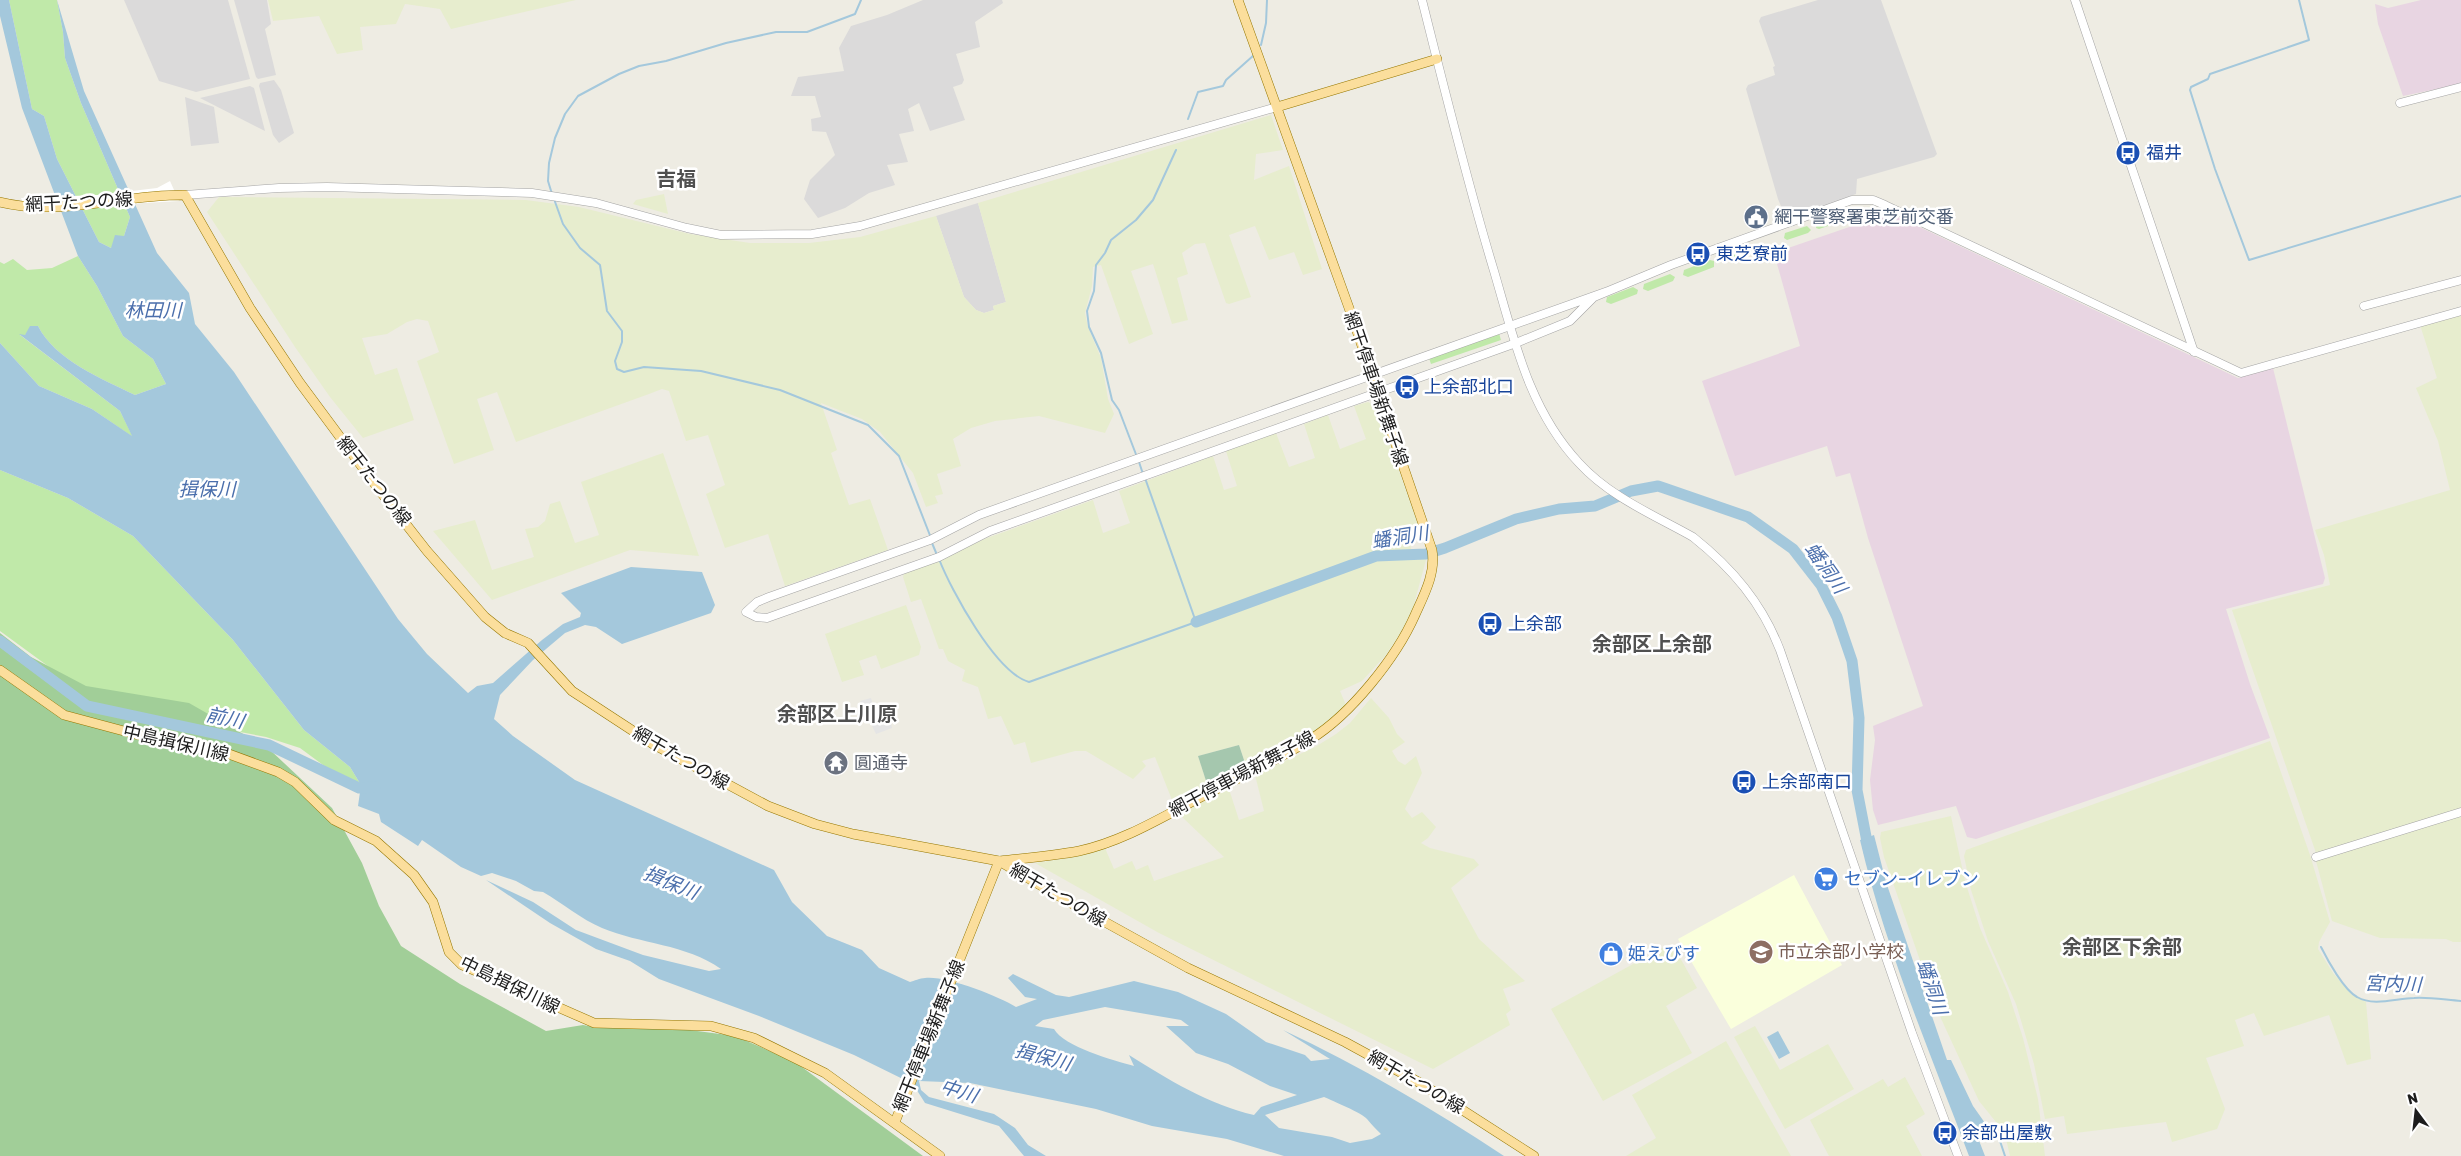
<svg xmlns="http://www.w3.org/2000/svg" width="2461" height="1156" viewBox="0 0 2461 1156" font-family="Rubik,'Noto Sans JP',sans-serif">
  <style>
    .residential { fill: #dbdada }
    .industrial { fill: #e8d5e2 }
    .education { fill: #faffdc }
    .farmland { fill: #e7edce }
    .grass { fill: #c0e9a9 }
    .forest { fill: #a1ce98 }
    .cemetery { fill: #a5c7ae }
    .parking { fill: #e5e5e5 }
    .water { fill: #a4c8dc; fill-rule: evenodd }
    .pier { fill: #fff }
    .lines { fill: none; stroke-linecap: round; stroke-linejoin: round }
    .stream { stroke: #a4c8dc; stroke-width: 2 }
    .river { stroke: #a4c8dc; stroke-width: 11 }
    .minor-casing { stroke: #a4a4a4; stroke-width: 9 }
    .major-casing { stroke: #957701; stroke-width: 10 }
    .minor { stroke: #fff; stroke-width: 8 }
    .major { stroke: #fbde9c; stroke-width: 9 }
    .labels { text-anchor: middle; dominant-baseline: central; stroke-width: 5; stroke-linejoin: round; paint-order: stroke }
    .transit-label { font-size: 18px; fill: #164399; stroke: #fff; text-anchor: start }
    .street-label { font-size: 18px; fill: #1d1d1d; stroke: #fff }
    .service-label { font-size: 18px; fill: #4e5e75; stroke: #fff; text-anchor: start }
    .worship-label { font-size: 18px; fill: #5b616d; stroke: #fff; text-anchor: start }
    .shop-label { font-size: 18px; fill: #366cbe; stroke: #fff; text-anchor: start }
    .education-label { font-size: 18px; fill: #785e54; stroke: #fff; text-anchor: start }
    .water-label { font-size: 19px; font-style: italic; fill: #4b6fac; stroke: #fff }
    .quarter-label { font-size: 20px; font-weight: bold; fill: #505050; stroke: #fff }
  </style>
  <rect width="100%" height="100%" fill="#eeece3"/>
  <g class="residential">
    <path d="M124 0H228L250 79 196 92 159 81Z"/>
    <path d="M234 0H267L271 24 265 29 276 75 258 79 256 77Z"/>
    <path d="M923 0H1002L1003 3 975 22 980 47 956 54 964 80 962 84 953 87 965 120 930 131 919 103 908 109 914 131 899 134 908 162 887 165 895 185 869 193 845 208 818 218 804 199 810 180 835 155 826 132 812 131 811 119 821 117 815 96H791L798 77 844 71 839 48 851 26 887 15Z"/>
    <path d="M1818 0H1881L1937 154 1934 157 1857 179 1856 194 1789 219 1785 216 1778 199 1746 89 1748 85 1775 75 1773 67 1775 66 1759 21 1761 17Z"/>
    <path d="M274 80 281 90 294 133 279 143 273 135 259 86 260 83Z"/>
    <path d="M250 86 254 88 265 131 200 98Z"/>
    <path d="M185 97 214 107 219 143 191 146Z"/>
    <path d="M978 203 1006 302 993 306 994 310 984 313 976 310 964 297 936 216Z"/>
  </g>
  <g class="industrial">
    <path d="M2421 0H2461V84L2403 96 2378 24 2375 4 2388 8Z"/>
    <path d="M1890 213 2238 378 2273 368 2325 578 2323 584 2226 609 2250 684 2270 738 1976 839 1967 837 1956 806 1878 825 1873 810 1870 780 1875 740 1873 726 1923 706 1868 538 1850 473 1836 477 1827 446 1735 476 1702 381 1800 346 1774 253Z"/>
  </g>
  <path class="education" d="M1794 875 1842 965 1731 1029 1678 939Z"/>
  <g class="farmland">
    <path d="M268 0H576L451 29 440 9 405 4 396 24 360 27 363 50 337 54 319 16 273 21Z"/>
    <path d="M1271 115 1283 150 1256 154 1254 180 1289 166 1322 269 1303 275 1294 252 1269 260 1255 226 1229 235 1251 297 1229 304 1226 303 1205 243 1195 244 1182 253 1188 274 1177 278 1188 320 1172 324 1153 264 1131 271 1153 334 1129 344 1101 265 1093 267 1092 286 1085 313 1088 327 1101 358 1108 399 1114 414 1105 433 1039 416 995 421 971 428 953 439 961 466 937 474 943 494 935 496 938 503 926 507 913 473 880 432 862 419 821 403 837 450 831 453 849 505 870 499 888 550 785 586 768 534 725 548 706 494 725 485 708 435 686 441 669 391 662 389 649 394 516 442 497 392 477 399 494 450 454 464 417 361 439 352 428 321 417 319 407 322 387 334 362 338 375 375 397 368 414 420 363 438 330 397 295 347 207 212 219 197 526 200 579 207 690 234 750 243H809L860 237 936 216 964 297 976 310 984 313 994 310 993 306 1006 302 978 203Z"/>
    <path d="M664 194 668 214 633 204 636 200Z"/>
    <path d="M2461 314V942H2453L2446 939 2380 938 2332 921 2316 861V853L2232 610 2330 585 2324 555 2315 530 2450 490 2438 441 2416 388 2437 378 2420 325Z"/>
    <path d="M1368 402 1376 406 1422 536 1409 540 1411 549 1424 550 1426 560 1413 608 1401 632 1386 655 1362 681 1340 691 1346 705 1332 719 1308 737 1246 766 1239 745 1198 756 1208 787 1174 805 1155 757 1142 761 1146 766 1133 779 1086 751H1075L1031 763 1025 742 1014 745 1001 716 988 719 978 687 962 681 965 670 948 661 943 649H939L921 599 911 602 903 577 904 574 987 538 1093 500 1103 533 1130 523 1119 491 1213 456 1224 490 1237 486 1226 451 1276 433 1289 467 1315 458 1304 424 1328 415 1340 449 1366 439 1354 406Z"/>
    <path d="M663 453 699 556 630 550 492 600 433 531 475 520 492 570 534 557 525 529 538 527 545 521 550 504 560 501 575 543 599 535 581 482Z"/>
    <path d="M906 605 921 647 919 655 881 669 876 655 859 661 864 675 842 682 825 634Z"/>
    <path d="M1371 698 1389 718 1397 734 1405 742 1392 751 1398 761 1405 765 1416 756 1422 773 1405 809 1412 818 1422 812 1436 827 1428 838 1421 843 1430 848 1474 859 1479 865 1451 888 1479 939 1525 981 1503 989 1511 1010 1506 1014 1510 1025 1433 1069 1159 933 1035 863 1075 857 1105 848 1114 869 1132 861 1136 870 1148 865 1154 881 1224 857 1179 814 1229 789 1239 820 1264 811 1255 775 1315 747 1336 734 1350 723Z"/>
    <path d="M2270 741 2310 855 2330 922 2319 942 2318 949 2333 973 2352 995 2366 1002 2371 1059 2347 1065 2329 1015 2264 1036 2254 1013 2235 1020 2244 1046 2206 1058 2225 1109 2217 1129 2172 1142 2166 1122 2067 1134 2064 1116 2045 1119 2034 1064 2016 1004 1988 941 1971 890 1964 856 1966 850Z"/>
    <path d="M1951 816 1965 881 1980 928 2008 992 2023 1038 2038 1099 2045 1156H2010L2006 1139 2000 1127 1979 1101 1938 1012 1884 857 1880 838 1881 832Z"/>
    <path d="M1666 946 1668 950 1674 947 1697 988 1666 1006 1692 1053 1603 1101 1551 1009Z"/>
    <path d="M1755 1026 1780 1070 1828 1044 1854 1089 1785 1129 1734 1037Z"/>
    <path d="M1726 1041 1791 1156H1626L1656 1138 1632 1095Z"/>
    <path d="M1905 1077 1925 1114 1906 1126 1922 1156H1829L1810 1120 1883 1079 1888 1087Z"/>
  </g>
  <g class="grass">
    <path d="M9 0H57L63 32 65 58 81 103 130 217 124 236 111 248 99 242 57 159 44 116 32 109Z"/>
    <path d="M1872 207 1874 209C1869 214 1856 218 1849 218L1847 214 1851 211Z"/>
    <path d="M1839 215 1843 219 1840 222 1819 229 1816 228 1817 222Z"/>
    <path d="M1807 226 1811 230 1808 233 1787 240 1784 238 1785 233Z"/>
    <path d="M1748 246 1752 247V252L1726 262 1721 261V255Z"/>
    <path d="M78 256 97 286 123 336 153 359 166 384 135 395C102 379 55 360 38 326L25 335H20L120 411 133 437 92 409 39 386 0 343V262L4 264 13 259 27 270 52 268Z"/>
    <path d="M1710 260 1714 261V267L1688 277 1683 275 1684 270Z"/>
    <path d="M1670 274 1675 277 1673 281 1648 291 1643 289 1644 284Z"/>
    <path d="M1633 287 1638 290 1637 294 1611 304 1606 302 1607 297Z"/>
    <path d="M1498 330 1501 340 1431 364 1428 355Z"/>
    <path d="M0 470 68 498 133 536 233 640 304 730 350 767 361 785 357 790 300 748 266 737 172 719 67 680 0 631Z"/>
  </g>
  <path class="forest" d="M0 633 31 657 86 686 189 703 268 748 332 808 362 863 379 906 401 946 460 984 546 1031 583 1025 599 1028 667 1027 735 1036 795 1062 923 1156H0Z"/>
  <path class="cemetery" d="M1239 745 1246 766 1208 787 1198 756Z"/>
  <path class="parking" d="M871 698 874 709 888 705 893 722 891 723 892 728 876 734 860 701Z"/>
  <g class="water">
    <path d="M0 0H9L32 109 44 116 57 159 99 242 111 248 115 235 124 236 130 217 81 103 65 58 63 32 57 0 84 91 157 253 189 293 195 324 234 372 398 619 427 654 468 693 477 686 493 683 542 640 563 624 580 617 581 613 561 593 631 567 702 572 715 605 711 613 622 644 596 627 585 625 565 633 533 660 500 695 494 719 513 736 575 780 774 870 792 902 827 936 862 950 879 968 910 982C914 981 920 978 925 978 944 975 999 996 1016 1007L1037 999 1025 997 1008 978 1013 974 1056 995 1069 997 1134 981 1178 992 1226 1014 1266 1042 1305 1055 1311 1061 1330 1059 1283 1030C1360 1066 1433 1109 1504 1156H1284L1227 1139 1152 1126 1096 1109 970 1083 919 1081 921 1090 929 1097 994 1114 1015 1128 1028 1145 1046 1156H1024L999 1126 925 1103 913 1084 854 1055 759 1016 659 979 630 961 596 949 550 923 486 880 533 902 576 930 643 955 709 971 721 969C686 944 640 944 602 928 581 919 562 903 543 892L534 891 516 881 492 873 481 876 461 867 422 840 418 846 381 822 379 814 358 806 361 785 350 767 304 730 233 640 133 536 68 498 0 470V343L39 386 92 409 132 436 120 411 19 334 25 335 30 326H38C55 360 102 379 135 395L166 384 153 359 123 336 97 286 78 256 22 108 0 16ZM1105 1007 1181 1020 1189 1026H1166L1196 1053 1228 1064 1270 1086 1297 1095 1261 1107 1254 1115C1210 1105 1167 1079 1129 1055L1134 1066C1113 1060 1064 1047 1054 1029L1035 1026 1043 1020ZM1324 1097C1333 1101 1362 1113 1367 1119 1372 1125 1376 1129 1381 1134L1372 1139 1350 1143 1332 1137 1279 1128 1265 1115Z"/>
    <path d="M1874 835 1886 882 1947 1060H1951L1973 1106 1985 1123 1978 1138 1985 1156H1969C1930 1052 1885 948 1860 840Z"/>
    <path d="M1778 1031 1790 1053 1779 1059 1767 1037Z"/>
  </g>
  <path class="pier" d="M170 181 179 201 26 210 21 198 98 195 157 188Z"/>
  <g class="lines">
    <g class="stream">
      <path d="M2299 0 2309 40 2210 74 2208 79 2191 87 2190 90 2215 169 2249 260 2461 196"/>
      <path d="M1261 45 1266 23 1267 0"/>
      <path d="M1188 119 1198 92 1223 86 1226 80 1254 55"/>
      <path d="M552 194 548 181 549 163 555 138 565 114 578 96 619 74 639 66 666 61 726 43 776 32H807L855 14 861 0"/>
      <path d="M554 199 563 224 580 248 600 265 607 311 622 331V342L615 361 617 369 624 372 644 367 701 371 780 390 868 425 899 456 931 538"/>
      <path d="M1137 457 1119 410 1112 400 1101 353 1089 327 1087 311 1094 291 1096 265 1105 253 1111 240 1136 220 1153 200 1176 150"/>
      <path d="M1139 462 1143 474"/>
      <path d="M932 543 937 555"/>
      <path d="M939 559C951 590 996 673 1029 682L1196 622 1145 478"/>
      <path d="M2321 947C2328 961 2344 990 2357 997 2374 1007 2397 998 2414 998 2430 997 2446 1000 2461 1001"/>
      <path d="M1981 1127 1998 1135 2005 1156"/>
    </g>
    <g class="river">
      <path d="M1196 622 1376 556 1426 554 1445 548 1516 519 1559 509 1595 506 1631 491 1658 486 1664 488 1748 517 1793 549 1821 585 1837 617 1852 661 1859 718 1857 790 1869 852"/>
      <path d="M0 641 87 706 269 745 359 788 375 787"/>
    </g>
    <defs>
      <g id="minor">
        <path d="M1422 0C1445 91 1467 182 1494 271 1514 339 1529 410 1579 463 1610 497 1654 515 1693 537 1732 568 1762 603 1780 650L1912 1033 1958 1156"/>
        <path d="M2075 0 2194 352"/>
        <path d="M2400 103 2461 87"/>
        <path d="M185 195 279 188 327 187 532 193 596 203 687 228 721 235 812 234 860 226 1277 107"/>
        <path d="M1611 290 979 515 930 540 769 597 757 602 746 612 756 617 767 618 939 557 990 531 1516 343 1570 321 1594 297 1671 265 1852 200H1873L1885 205 2241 373 2461 311"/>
        <path d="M2364 306 2461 280"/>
        <path d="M2316 857 2461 812"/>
      </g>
      <g id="major">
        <path d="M1277 107 1437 59"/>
        <path d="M0 202C61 217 124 194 185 195L250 308 300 383 380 491 427 551 485 617 505 633 528 643 572 691 653 744 768 806 815 824 853 834 999 861 1076 906 1188 968 1345 1042 1422 1084 1534 1156"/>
        <path d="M0 670 64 715 150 738 207 746 278 772 295 782 334 820 376 841 414 875 433 902 449 952 462 965 594 1023 711 1026 754 1038 825 1073 940 1156"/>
        <path d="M1000 861C1026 858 1053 856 1079 851 1121 842 1159 819 1197 799 1235 779 1275 762 1311 739 1351 714 1396 658 1415 615 1424 595 1436 573 1432 550L1349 308 1238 0"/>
        <path d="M895 1122 999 861"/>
      </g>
    </defs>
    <use href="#minor" class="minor-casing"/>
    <use href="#major" class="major-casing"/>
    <use href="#minor" class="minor"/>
    <use href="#major" class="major"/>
  </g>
  <defs>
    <symbol id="bus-disc" viewBox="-11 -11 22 22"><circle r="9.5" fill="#1a4fb4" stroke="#fff"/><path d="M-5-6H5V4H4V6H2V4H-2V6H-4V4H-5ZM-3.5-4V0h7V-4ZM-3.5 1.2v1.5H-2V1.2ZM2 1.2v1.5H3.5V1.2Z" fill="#fff"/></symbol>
    <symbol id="civic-disc" viewBox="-11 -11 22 22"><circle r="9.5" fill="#5c6f8a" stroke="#fff"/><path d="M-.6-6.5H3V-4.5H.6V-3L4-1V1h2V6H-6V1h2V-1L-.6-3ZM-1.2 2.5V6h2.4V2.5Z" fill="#fff"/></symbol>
    <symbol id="temple-disc" viewBox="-11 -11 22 22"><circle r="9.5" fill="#6b7280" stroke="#fff"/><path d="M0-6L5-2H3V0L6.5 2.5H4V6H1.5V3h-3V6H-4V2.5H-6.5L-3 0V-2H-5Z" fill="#fff"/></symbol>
    <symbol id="supermarket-disc" viewBox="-11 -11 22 22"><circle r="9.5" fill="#3f7fe0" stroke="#fff"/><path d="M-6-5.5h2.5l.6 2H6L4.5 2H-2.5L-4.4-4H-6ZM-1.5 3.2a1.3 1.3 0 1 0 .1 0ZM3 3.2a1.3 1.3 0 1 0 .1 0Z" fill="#fff"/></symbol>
    <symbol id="school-disc" viewBox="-11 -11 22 22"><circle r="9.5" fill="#8d6e63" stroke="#fff"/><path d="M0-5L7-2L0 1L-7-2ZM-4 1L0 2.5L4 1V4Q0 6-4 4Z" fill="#fff"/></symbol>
    <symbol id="shop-disc" viewBox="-11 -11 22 22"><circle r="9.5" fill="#3f7fe0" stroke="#fff"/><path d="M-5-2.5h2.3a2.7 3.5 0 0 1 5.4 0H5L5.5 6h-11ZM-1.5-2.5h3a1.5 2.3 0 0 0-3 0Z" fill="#fff"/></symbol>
  </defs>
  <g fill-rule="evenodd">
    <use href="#bus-disc" x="2114" y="139" width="28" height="28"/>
    <use href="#civic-disc" x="1742" y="203" width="28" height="28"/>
    <use href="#bus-disc" x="1684" y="240" width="28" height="28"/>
    <use href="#bus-disc" x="1393" y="373" width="28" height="28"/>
    <use href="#bus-disc" x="1476" y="610" width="28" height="28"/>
    <use href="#temple-disc" x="822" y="749" width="28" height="28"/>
    <use href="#bus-disc" x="1730" y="768" width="28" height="28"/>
    <use href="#supermarket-disc" x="1812" y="865" width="28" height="28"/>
    <use href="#school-disc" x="1747" y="938" width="28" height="28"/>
    <use href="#shop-disc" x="1597" y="940" width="28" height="28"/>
    <use href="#bus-disc" x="1931" y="1119" width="28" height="28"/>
  </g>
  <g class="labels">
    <g class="transit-label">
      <text x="2146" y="153">福井</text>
      <text x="1716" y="254">東芝寮前</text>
      <text x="1424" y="387">上余部北口</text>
      <text x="1508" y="624">上余部</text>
      <text x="1762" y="782">上余部南口</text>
      <text x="1962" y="1133">余部出屋敷</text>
    </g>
    <g class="street-label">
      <text transform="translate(79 202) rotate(-3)">網干たつの線</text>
      <text transform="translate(1376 389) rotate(71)">網干停車場新舞子線</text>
      <text transform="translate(374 481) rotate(52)">網干たつの線</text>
      <text transform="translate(176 743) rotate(13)">中島揖保川線</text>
      <text transform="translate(681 758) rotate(30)">網干たつの線</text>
      <text transform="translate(1242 774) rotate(-28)">網干停車場新舞子線</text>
      <text transform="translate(1058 895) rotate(30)">網干たつの線</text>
      <text transform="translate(510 985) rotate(26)">中島揖保川線</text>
      <text transform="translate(929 1036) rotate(-68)">網干停車場新舞子線</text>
      <text transform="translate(1416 1082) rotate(30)">網干たつの線</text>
    </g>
    <g class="service-label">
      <text x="1774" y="217">網干警察署東芝前交番</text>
    </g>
    <g class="worship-label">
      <text x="854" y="763">圓通寺</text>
    </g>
    <g class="shop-label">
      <text x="1844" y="879">セブン-イレブン</text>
      <text x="1628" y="954">姫えびす</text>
    </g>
    <g class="education-label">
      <text x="1778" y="952">市立余部小学校</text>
    </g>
    <g class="water-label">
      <text x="153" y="310">林田川</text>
      <text x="207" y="489">揖保川</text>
      <text transform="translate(1400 537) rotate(-9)">蟠洞川</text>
      <text transform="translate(1826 568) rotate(55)">蟠洞川</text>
      <text transform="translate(225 718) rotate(12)">前川</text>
      <text transform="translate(671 883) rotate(22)">揖保川</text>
      <text transform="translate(2393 984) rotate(2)">宮内川</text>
      <text transform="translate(1932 987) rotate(72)">蟠洞川</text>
      <text transform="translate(1043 1057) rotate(15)">揖保川</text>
      <text transform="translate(959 1091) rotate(17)">中川</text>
    </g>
    <g class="quarter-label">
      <text x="676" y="179">吉福</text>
      <text x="1652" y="644">余部区上余部</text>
      <text x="837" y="714">余部区上川原</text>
      <text x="2122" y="947">余部区下余部</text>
    </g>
  </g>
  <g transform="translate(2416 1111) rotate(345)" stroke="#ffffff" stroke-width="4" paint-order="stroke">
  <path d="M0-4L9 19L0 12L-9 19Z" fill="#1d1d1d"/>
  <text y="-8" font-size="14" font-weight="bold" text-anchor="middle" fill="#1d1d1d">N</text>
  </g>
</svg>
